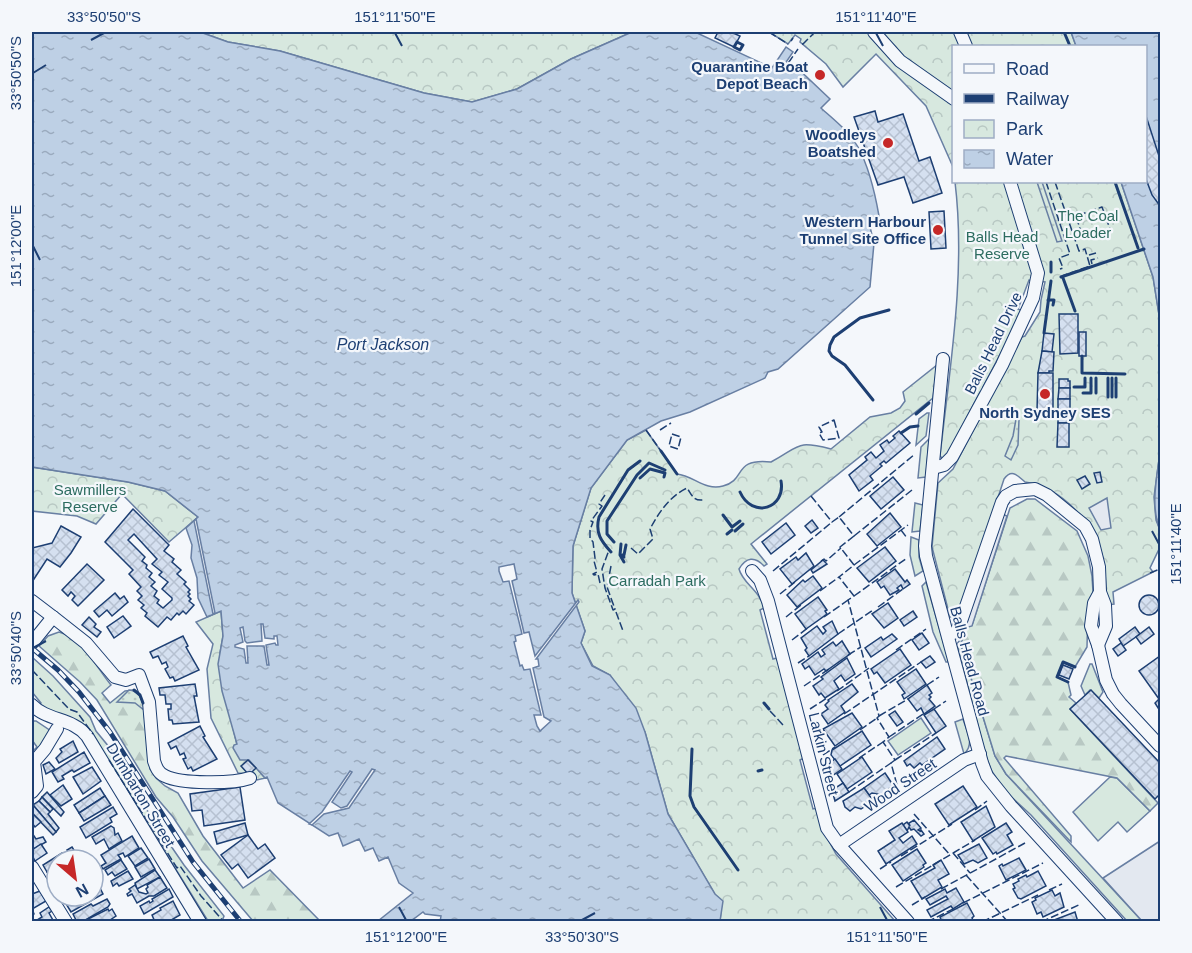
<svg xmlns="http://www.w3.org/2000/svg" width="1192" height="953" viewBox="0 0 1192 953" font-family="Helvetica,sans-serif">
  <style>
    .grass { fill: #d7e8df; stroke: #687fa3; stroke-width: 1.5 }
    .forest { fill: url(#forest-firs); stroke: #687fa3; stroke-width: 1.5 }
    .park { fill: url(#park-crowns); stroke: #687fa3; stroke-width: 1.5 }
    .garden { fill: url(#garden-dots); stroke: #687fa3; stroke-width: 1.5 }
    .parking { fill: #e3e8f0; stroke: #687fa3; stroke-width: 1.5 }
    .water { fill: url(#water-ripples); stroke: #687fa3; stroke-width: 1.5 }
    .pier { fill: #f4f7fb; stroke: #687fa3; stroke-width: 1.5 }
    .building { fill: url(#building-cross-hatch); stroke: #1d3f73; stroke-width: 1.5; fill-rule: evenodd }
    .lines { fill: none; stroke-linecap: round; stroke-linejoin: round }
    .minor-casing { stroke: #1d3f73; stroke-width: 14 }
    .minor { stroke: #f4f7fb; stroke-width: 12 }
    .rail-casing { stroke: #1d3f73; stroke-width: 5 }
    .rail { stroke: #f4f7fb; stroke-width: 3; stroke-dasharray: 9; stroke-linecap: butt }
    .fence { stroke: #1d3f73; stroke-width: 1.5; stroke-dasharray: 8 3; stroke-linecap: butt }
    .wall { stroke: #1d3f73; stroke-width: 3 }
    .ticks { fill: none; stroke: #1d3f73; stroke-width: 2 }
    .poi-dot { fill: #c62828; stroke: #f4f7fb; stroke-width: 2 }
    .labels { text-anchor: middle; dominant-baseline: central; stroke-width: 4.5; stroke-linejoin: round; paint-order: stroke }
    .poi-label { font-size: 15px; font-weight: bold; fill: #1d3f73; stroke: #f4f7fb; text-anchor: end }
    .park-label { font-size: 15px; fill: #2c6c60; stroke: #f4f7fb }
    .street-label { font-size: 15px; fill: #1d3f73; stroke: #f4f7fb }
    .water-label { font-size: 16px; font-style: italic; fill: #1d3f73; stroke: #f4f7fb }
    .neatline { fill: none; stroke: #1d3f73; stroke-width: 2 }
    .ticks-label { font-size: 15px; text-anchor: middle; fill: #1d3f73 }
  </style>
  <defs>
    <pattern id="forest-firs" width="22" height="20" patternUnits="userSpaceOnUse" patternTransform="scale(1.5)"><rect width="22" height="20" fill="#d7e8df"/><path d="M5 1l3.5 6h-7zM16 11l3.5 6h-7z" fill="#b8c8c3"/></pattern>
    <pattern id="park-crowns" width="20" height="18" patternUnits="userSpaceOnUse" patternTransform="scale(1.5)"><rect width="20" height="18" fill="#d7e8df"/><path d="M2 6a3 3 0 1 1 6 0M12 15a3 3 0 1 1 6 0" fill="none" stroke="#b8c8c3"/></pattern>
    <pattern id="garden-dots" width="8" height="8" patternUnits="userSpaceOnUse" patternTransform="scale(1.5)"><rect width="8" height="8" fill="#d7e8df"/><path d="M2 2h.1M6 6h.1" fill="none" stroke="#b8c8c3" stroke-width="1.8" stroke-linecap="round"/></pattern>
    <pattern id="water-ripples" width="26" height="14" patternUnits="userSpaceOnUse" patternTransform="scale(1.5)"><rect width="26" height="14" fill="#bed0e5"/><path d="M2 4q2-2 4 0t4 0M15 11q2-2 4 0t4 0" fill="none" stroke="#9aaabe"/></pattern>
    <pattern id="building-cross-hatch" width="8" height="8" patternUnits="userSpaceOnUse" patternTransform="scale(1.5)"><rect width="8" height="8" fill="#d5e0f0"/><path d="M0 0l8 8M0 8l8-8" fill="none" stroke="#b6c1d1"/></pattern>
  </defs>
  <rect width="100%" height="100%" fill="#f4f7fb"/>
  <g class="grass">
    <path d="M927 413H929L926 436 916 445 919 419Z"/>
    <path d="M929 439 926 477 918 478 921 447Z"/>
    <path d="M915 503 923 505 920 531 912 532Z"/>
    <path d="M911 537 919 540V557L923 571 915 576 910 555Z"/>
    <path d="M926 582 949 662H946L933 632 922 586Z"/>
    <path d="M962 637 961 645 995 756 1006 774 1142 921H1127L1031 815 1005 791 991 770 985 753 957 644Z"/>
    <path d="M32 657 53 676 90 717 96 731 114 753 151 817 184 865 224 916 222 921H208L91 733 43 709 39 705 41 703 32 692Z"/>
    <path d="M1090 664H1092L1103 692 1099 698 1090 690 1085 695 1081 686Z"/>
    <path d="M921 718 931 733 898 755 888 741Z"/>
    <path d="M963 719C967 732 975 744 964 754L955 722Z"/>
    <path d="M32 721H36L51 731 40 749 32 757V752L37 747 32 740Z"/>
    <path d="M1110 777 1117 778 1150 811 1127 832 1118 822 1098 841 1073 812Z"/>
  </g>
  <g class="forest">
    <path d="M1027 499H1035L1077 531 1088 556 1092 576 1093 592 1088 607 1087 647 1075 667 1063 662 1057 677 1068 682 1071 695 1069 697 1076 703 1070 709 1158 803 1150 811 1117 778 1006 756 1004 758 1071 836V842L1006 774 995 756 961 645 965 628 972 625 1010 508Z"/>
    <path d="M59 632C82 638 97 668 111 685L102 693 110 703 125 691 134 690 140 695 143 703 150 769 156 778 165 786 178 793 203 836 243 888 270 870 320 921H253L202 861 173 817 156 797 97 700 80 682 39 646 48 636Z"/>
  </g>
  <g class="park">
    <path d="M200 32H632L571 59 517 89 472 102 424 93 280 51 228 42Z"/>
    <path d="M769 32H1071L1076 46H954L953 167 926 106 876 54 843 87 826 64 800 42 801 39 795 35 788 44Z"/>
    <path d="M955 182H1121L1153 277 1160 321V452L1154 497 1156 520 1160 530V547L1150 568 1153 572 1113 592 1114 604 1108 605C1104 590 1107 574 1103 559 1096 524 1061 487 1025 482 1018 476 1012 468 1004 479L960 614 950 617 932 547 938 483 953 469 1022 337 1025 336 1040 312 1041 300 1045 282 1029 280 1018 309 1023 311 983 387V391L980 392 946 457 942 458 940 456C950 366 966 272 955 182Z"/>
    <path d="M937 365 933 398 751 544 767 564 764 566C755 556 746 557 739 569 743 584 759 589 764 608L760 610 773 659 777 658 804 758 800 760 813 809 818 808 824 832 836 854 895 921H720L722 901 715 895 668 814 645 732 610 675 593 666 581 643 585 631 572 593 573 546 591 488 627 440 646 430 677 474C694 476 705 491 723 486 747 480 732 458 771 462 801 446 795 440 831 449L870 417 891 413 900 408 905 401 903 392Z"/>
    <path d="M32 467 128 482 165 491 198 517 169 542 122 494 96 524 77 516 32 511Z"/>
    <path d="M221 611 223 636 220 653 232 724 237 745 265 778 257 780 252 774 238 773 211 718 207 669 213 644 196 622Z"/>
  </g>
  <g class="garden">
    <path d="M1037 182H1042L1062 241 1057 242Z"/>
    <path d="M1016 419H1019L1018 445 1011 460 1005 456 1013 436Z"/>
    <path d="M129 690C140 691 143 700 144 710L135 703 117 702Z"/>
  </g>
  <g class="parking">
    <path d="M1107 498 1111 528 1101 530 1089 508Z"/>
    <path d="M1002 514 1007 516 972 626 965 628Z"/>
    <path d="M1160 841V921H1142L1103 878Z"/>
  </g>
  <g class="water">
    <path d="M32 32H200L228 42 280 51 424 93 472 102 517 89 571 59 632 32H695L772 68 786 47 793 52 780 71 789 70 793 64 830 99 821 108C834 120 849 131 858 147 869 167 875 193 879 216L868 219 874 243 870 287 778 369 768 372 765 378 690 412 661 421 627 440 591 488 573 546 572 593 585 631 581 643 592 666 610 675 636 708 645 732 668 814 715 894 723 901 720 921 440 922 441 916 425 914 423 912 411 921H378L413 893 399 883 388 857 379 861 373 848 365 851 359 839 343 846 338 833 329 836 278 803 267 777 265 778 249 760H240L233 748 234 745 237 744 222 691 218 664 223 636 221 611 207 617 198 598 197 578 191 558 192 545 186 528 198 517 165 491 128 482 32 467Z"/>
    <path d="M1071 32H1160V321L1153 277 1121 182H1146V46H1076Z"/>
    <path d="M1160 452V530C1150 505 1157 478 1160 452Z"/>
  </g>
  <g class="pier">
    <path d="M196 519 215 613 213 614 194 521Z"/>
    <path d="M514 564 517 579 512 581 524 633 529 632 535 656 578 600 579 602 536 659H538L539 666 533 668 544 717 551 721 540 731 537 726 534 715H541L530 669 524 670 522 665 520 666 514 642 516 641 515 636 522 634 509 581 503 582 499 571V567Z"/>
    <path d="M261 624H263L265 638 274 639V636H277L278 645H276L275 643 266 645 269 665H267L264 646H247L248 663H246L244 649 235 647V645L243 642 240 628 243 627 245 641 247 643 262 641Z"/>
    <path d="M372 769 375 770 349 808 324 814 312 825 309 824 322 812 350 771 352 772 332 802 341 808 347 806Z"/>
  </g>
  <g class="building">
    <path d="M718 32H731L740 36 734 47 715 38Z"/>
    <path d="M875 111 878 122 903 114 919 161 930 157 942 193 913 203 904 177 878 185 854 117Z"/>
    <path d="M1146 116 1160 159V206L1152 195 1146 179Z"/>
    <path d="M944 211 946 248 931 249 929 212Z"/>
    <path d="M1059 314H1078V353L1060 354Z"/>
    <rect x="1079" y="332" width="7" height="24"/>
    <path d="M1044 333 1054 334 1052 352 1042 351Z"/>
    <path d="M1042 351 1054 352 1053 371H1049V373H1038Z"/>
    <path d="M1038 373H1053V411H1037Z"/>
    <path d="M1059 379H1068V381H1070V388H1059Z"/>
    <path d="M1059 388H1070V399H1058Z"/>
    <rect x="1058" y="399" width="12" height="12"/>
    <path d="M1058 411H1070L1069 423H1058Z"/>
    <path d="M1058 423H1069V447H1057Z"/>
    <path d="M899 431 910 443 886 463 884 461 880 464 882 466 870 476 873 480 859 491 849 475 867 460 865 457 871 452 876 458 884 451 880 445 887 440 889 443 895 438 893 436Z"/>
    <path d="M1100 472 1102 482 1097 483 1094 473Z"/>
    <path d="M1085 476 1090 484 1082 489 1077 480Z"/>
    <path d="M893 477 904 490 881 509 870 496Z"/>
    <path d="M133 509 169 545 164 551 174 559 172 562 181 570 177 574 186 582 184 584 190 590 188 592 190 594 188 596 191 599 189 601 194 605 186 614 183 611 179 615 177 613 171 620 167 617 158 627 145 616 147 613 141 608 144 605 138 600 142 596 137 591 141 587 129 574 133 570 105 542ZM134 534 157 559 152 564 162 572 159 575 168 582 162 589 172 598V600L163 608 157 603 159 600 154 596 157 591 151 586 155 582 149 577 152 573 146 568 147 565 142 561 145 557 128 540Z"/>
    <path d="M890 513 901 527 877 546 867 534Z"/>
    <path d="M812 520 818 528 811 533 805 526Z"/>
    <path d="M786 523 795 535 771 554 762 542Z"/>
    <path d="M61 526 81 537 71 553 60 567 47 559 34 579 32 577V548L52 543Z"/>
    <path d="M885 547 896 561 869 582 857 568Z"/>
    <path d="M806 553 814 566 792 584 780 569 796 557 798 560Z"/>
    <path d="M823 560 827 564 813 573 811 570Z"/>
    <path d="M87 564 104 580 78 606 72 600 75 596 71 592 68 596 62 590Z"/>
    <path d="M895 569 905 582 907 580 910 584 903 589 901 585 897 588 899 590 890 595 884 586 881 588 877 582Z"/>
    <path d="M813 576 822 588 797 607 787 595 803 580 805 582Z"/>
    <path d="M115 593 120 599 124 596 128 602 112 616 107 610 99 617 94 611Z"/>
    <circle cx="1149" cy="605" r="10"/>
    <path d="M818 597 827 610 825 611 827 614 806 629 795 614Z"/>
    <path d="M888 603 898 618 884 628 872 614Z"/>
    <path d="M913 611 917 617 904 626 900 620Z"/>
    <path d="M123 616 131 626 114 638 107 627Z"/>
    <path d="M89 617 96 624 94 627 101 632 97 637 82 625Z"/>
    <path d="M832 621 838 634 809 656 805 650 807 648 801 638 817 626 823 634 826 631 823 627Z"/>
    <path d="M1135 627 1140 634 1123 646 1119 639Z"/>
    <path d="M1149 627 1154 634 1141 644 1136 637Z"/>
    <path d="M922 633 929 643 919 650 912 640Z"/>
    <path d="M892 634 897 639 871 657 865 648 881 637 883 640Z"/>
    <path d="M183 636 188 646 186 647 199 670 175 681 173 677 170 678 165 669 168 667 166 662 162 664 158 656 153 658 150 652Z"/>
    <path d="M842 641 850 654 826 671 824 669 815 675 809 666 805 669 802 664 818 652 821 657 825 654 822 650 833 642 836 646Z"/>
    <path d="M1121 643 1126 650 1118 656 1113 649Z"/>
    <path d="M900 649 911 665 885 683 877 672 874 674 871 669Z"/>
    <path d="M930 656 935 662 926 668 921 662Z"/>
    <path d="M1160 656V711L1155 703 1159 699 1139 671Z"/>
    <path d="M847 658 855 674 845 681 841 675 834 681 839 689 825 698 821 693 819 695 813 686 823 679 821 677Z"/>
    <path d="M1063 665 1073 669 1069 679 1059 675Z"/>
    <path d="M916 669 926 684 904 699 902 695 905 693 897 682Z"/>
    <path d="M195 684 197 696H194L199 722 173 724 172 720H169L168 709H171V704H166L165 695H160L159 688Z"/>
    <path d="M852 684 858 692 841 706 845 712 828 724 821 714 828 709 825 705 829 701 828 700Z"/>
    <path d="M927 685 932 693 929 695 931 697 929 699 935 706 924 714 921 708 917 711 908 699Z"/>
    <path d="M1091 690 1160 763V797L1159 795 1155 799 1070 709Z"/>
    <path d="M934 709 946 726 936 733 924 715Z"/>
    <path d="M895 711 903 722 897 726 889 715Z"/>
    <path d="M852 713 862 727 835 746 823 729Z"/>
    <path d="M200 726 205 736 203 737 217 759 193 771 191 767 188 769 183 759 186 758 184 753 180 755 176 746 171 749 168 743Z"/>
    <path d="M862 731 871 745 840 766 831 755 832 750Z"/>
    <path d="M937 737 945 749 922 765 920 763 914 768 910 764 907 766 904 761Z"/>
    <path d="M73 741 78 752 59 763 56 758 62 752 60 749Z"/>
    <path d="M84 752 90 763 74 772 72 770 62 776 64 779 58 782 52 772Z"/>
    <path d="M862 757 872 772 847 789 837 774Z"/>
    <path d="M835 759 842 769 832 776 825 766Z"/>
    <path d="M248 760 256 768 249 775 241 766Z"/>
    <path d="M49 762 55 769 46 774 43 765Z"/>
    <path d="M92 767 101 781 83 794 73 777Z"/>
    <path d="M885 773 893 785 882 795 872 793 869 795 864 788Z"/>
    <path d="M843 783 849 792 835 801 832 790Z"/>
    <path d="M63 785 72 799 61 806 50 795Z"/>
    <path d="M963 786 977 807 949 825 935 804Z"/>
    <path d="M240 787 245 820 204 826 202 810 192 811 190 794Z"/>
    <path d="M100 788 105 796 79 813 74 805Z"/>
    <path d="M864 788 872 799 865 804 864 807 861 809 855 807 850 811 845 807 843 801Z"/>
    <path d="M47 792 64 812 61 816 42 797Z"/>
    <path d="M105 796 111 805 84 821 79 813Z"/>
    <path d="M42 797 53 809 50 812 39 801Z"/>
    <path d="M39 801 50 812 48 814 59 828 56 832 33 805Z"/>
    <path d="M33 805 56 832 53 835 32 813Z"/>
    <path d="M986 806 995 827 973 841 961 822Z"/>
    <path d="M113 807 117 814 110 818 112 822 86 838 80 827Z"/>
    <path d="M32 813 41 822 35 827 32 823Z"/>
    <path d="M914 820 921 828 918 830 920 831 921 830 924 834 921 836 914 829 911 830 909 827 907 831 903 825 907 822 910 826 909 823Z"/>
    <path d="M245 823 248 835 217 844 214 832Z"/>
    <path d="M902 823 908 832 899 838 903 843 912 836 917 844 886 864 878 851 895 840 889 831Z"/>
    <path d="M1006 823 1012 832 1007 835 1013 845 997 854 996 852 993 854 982 838Z"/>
    <path d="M111 826 114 828 115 835 118 833 122 841 109 849 104 839 96 844 92 837Z"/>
    <path d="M248 835 258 849 265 844 275 858 248 878 238 864 232 869 221 855Z"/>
    <path d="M34 836 36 839 43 837 46 842 32 850V838Z"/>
    <path d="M132 836 139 848 125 857 123 853 118 855 121 859 103 869 101 866 106 863 101 855Z"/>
    <path d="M41 844 47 853 35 861 32 855V850Z"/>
    <path d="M979 844 987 858 978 863 973 860 964 864 958 855Z"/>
    <path d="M72 847 77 855 68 860H57V866L47 872 43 865 62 853H69L67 850Z"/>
    <path d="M141 848 148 858 135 866 128 856Z"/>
    <path d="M917 849 926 863 923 865 924 867 903 881 892 865Z"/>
    <path d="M1019 858 1026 870 1006 880 999 866 1002 864 1003 866Z"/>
    <path d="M149 859 155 869 141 877 135 867Z"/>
    <path d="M121 860 127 869 115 876 112 872 108 875 105 870Z"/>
    <path d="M941 860 949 874 938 880 942 887 922 899 911 881 935 868 933 865Z"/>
    <path d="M57 866V877L52 880 47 872Z"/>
    <path d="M155 870 160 877 137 889 135 883Z"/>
    <path d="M128 871 133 879 119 886 117 883 113 886 111 881Z"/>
    <path d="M1038 871 1046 886 1021 899 1018 898 1013 889 1015 888 1013 884 1019 881 1018 879 1026 875 1027 877Z"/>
    <path d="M160 877 167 888 154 896H149L137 903 132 894 128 896 127 894 131 891 129 889 135 885 139 892 146 894 148 893 146 889 148 887 147 885Z"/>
    <path d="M98 884 103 894 71 912 65 902 77 896H93V887Z"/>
    <path d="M956 888 964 902 953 909 951 906 931 917 927 910 948 899 946 896 930 905 926 899 945 889 947 893Z"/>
    <path d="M169 889 173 897 144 914 140 906 149 901 150 903 153 901 152 899Z"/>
    <path d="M1052 890 1055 896 1060 893 1064 907 1043 917 1041 912 1037 914 1032 902 1036 900 1035 898Z"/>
    <path d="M40 891 46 901 32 909 34 914 32 915V894Z"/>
    <path d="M107 899 110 904 108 907 82 922H77L73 914 91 904 93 906Z"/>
    <path d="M173 901 180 915 168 922 167 920 155 922 152 915 161 910 160 908Z"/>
    <path d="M967 903 974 916 972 918 974 922H942L940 917Z"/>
    <path d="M49 907 52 911 49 913 54 922H34L42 917 40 913Z"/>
    <path d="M108 909 109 911 112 909 116 916 107 922H82Z"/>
    <path d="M1075 912 1078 922H1049Z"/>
  </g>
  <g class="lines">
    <defs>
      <g id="minor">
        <path d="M874 32 900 61 954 99"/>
        <path d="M960 32 966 46"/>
        <path d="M943 359 925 546 926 556 982 763 987 776 1011 806 1117 922"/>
        <path d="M933 468 944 465 952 457 1002 365 1033 298 1038 273 1010 182"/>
        <path d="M752 571 760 580 768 601 827 828 839 845 908 922"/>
        <path d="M1100 592 1094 603 1091 626 1098 645 1106 680 1113 694 1121 704 1160 746"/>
        <path d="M32 601 53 617"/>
        <path d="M948 635 956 632 960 624 1002 502 1006 496 1015 491 1035 489 1047 495 1085 526 1092 539 1099 567 1100 592 1105 605 1106 626 1098 645"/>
        <path d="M32 643 53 617 86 643 115 677 126 680 139 675 149 702 154 761C156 767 158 773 165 776 181 784 232 784 250 778"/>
        <path d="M32 705C47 721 73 718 87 736L200 922"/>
        <path d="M32 792 37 786 34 762 45 749 57 729"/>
        <path d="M839 845 964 760 980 754"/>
        <path d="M32 867 66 922"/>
      </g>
    </defs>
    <use href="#minor" class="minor-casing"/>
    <use href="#minor" class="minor"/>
    <defs>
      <path id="rail" d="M32 648 58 670 79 692 110 732 193 862 241 922"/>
    </defs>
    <use href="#rail" class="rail-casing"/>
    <use href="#rail" class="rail"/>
    <g class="fence">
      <path d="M769 32 788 44"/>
      <path d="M791 41 793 38"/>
      <path d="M802 44H803L815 32"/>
      <path d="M782 72 798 49"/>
      <path d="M1046 182 1070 254 1059 258 1063 268 1060 269"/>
      <path d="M1055 182 1079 251 1085 249 1090 266 1062 276"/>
      <path d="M1102 207 1110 229 1083 238 1076 216Z"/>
      <path d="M1089 255 1096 253"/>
      <path d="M1092 264 1091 260 1098 258"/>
      <path d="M1038 411V421"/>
      <path d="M834 420 839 438 823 440 819 433 822 432 819 427Z"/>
      <path d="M646 430 661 451"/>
      <path d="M660 430 671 423"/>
      <path d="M672 434 681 437 678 449 669 446Z"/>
      <path d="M811 496 832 522 839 517 854 536 840 547 854 565 839 577 854 596 848 600 879 716 877 718 889 737 883 742 895 760 891 763 897 785"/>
      <path d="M839 517 915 454"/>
      <path d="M901 530 907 538"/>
      <path d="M854 536 912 490"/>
      <path d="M631 548 638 554 653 539 650 529C659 512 670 496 687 488 692 495 693 501 703 500"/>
      <path d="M821 561 824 559 826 561 841 548"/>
      <path d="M854 565 908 525"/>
      <path d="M611 566 607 587 615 609 613 610 605 588 602 569 609 550 611 552"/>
      <path d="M773 571 832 522"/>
      <path d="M1150 573 1160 569"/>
      <path d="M600 583 598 574 594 575 593 574 597 572 594 561 595 558 593 542 590 538V530L593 522 591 521 602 506 599 504 605 495"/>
      <path d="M820 591 839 577"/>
      <path d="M780 594 795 582"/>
      <path d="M854 596 907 558"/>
      <path d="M878 607 903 589"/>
      <path d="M616 612 623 631"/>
      <path d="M786 617 801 605"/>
      <path d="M824 617 848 600"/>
      <path d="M838 634 873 610"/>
      <path d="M792 640 809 627"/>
      <path d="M896 650 926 629"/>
      <path d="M848 655 861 647"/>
      <path d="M798 663 809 656"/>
      <path d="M32 670 69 709 77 712 93 734"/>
      <path d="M927 685 939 677"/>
      <path d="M804 686 829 669"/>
      <path d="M837 691 869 668"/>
      <path d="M810 709 827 698"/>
      <path d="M934 709 946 701"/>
      <path d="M770 711 784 726"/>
      <path d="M844 714 921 662"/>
      <path d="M879 716 908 699"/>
      <path d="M860 730 877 718"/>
      <path d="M889 737 923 714 924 715"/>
      <path d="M823 755 835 747"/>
      <path d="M859 758 883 742"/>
      <path d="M109 760 177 868 180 866 201 896 224 922"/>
      <path d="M895 760 936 733"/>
      <path d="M849 792 891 763"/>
      <path d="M975 810 987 801"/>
      <path d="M914 814 950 855"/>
      <path d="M953 853 970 873"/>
      <path d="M901 856 952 824"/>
      <path d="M880 869 891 862"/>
      <path d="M966 875 1008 922"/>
      <path d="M896 887 975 840"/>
      <path d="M941 889 1025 843"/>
      <path d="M1049 890 1062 884"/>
      <path d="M963 903 1043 863"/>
      <path d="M912 905 925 897"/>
      <path d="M927 922 955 908"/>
      <path d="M982 922 1038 895"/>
      <path d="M1041 922 1081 904"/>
    </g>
    <g class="wall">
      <path d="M1064 32 1070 46"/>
      <path d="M737 42 743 45 740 50 734 47Z"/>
      <path d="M1115 182 1138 248"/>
      <path d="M1051 262V272"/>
      <path d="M1061 277 1144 249"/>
      <path d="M1063 278 1075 311"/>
      <path d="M1048 300H1054L1053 305"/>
      <path d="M1044 333 1051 281"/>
      <path d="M1082 356V373L1125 374"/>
      <path d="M1096 378V393"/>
      <path d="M1074 387H1085V378"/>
      <path d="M1083 393H1091V378"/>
      <path d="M1108 397V378"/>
      <path d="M1112 397V378"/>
      <path d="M1116 397V378"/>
      <path d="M873 400 845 365 832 356 829 351 830 345 834 337 860 318 889 310"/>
      <path d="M916 414 929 403"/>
      <path d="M901 433 910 427 918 426"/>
      <path d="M661 451 677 474"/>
      <path d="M640 478 650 469 665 473 664 477"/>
      <path d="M740 492C752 519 786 509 781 481"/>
      <path d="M723 515 732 527 740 521"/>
      <path d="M735 531 743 524"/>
      <path d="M727 534 732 530"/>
      <path d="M614 542 607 534V521L637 475 649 463 665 470"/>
      <path d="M621 544 620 555 624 562"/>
      <path d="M611 552C601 541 595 533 599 517L628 470 640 461"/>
      <path d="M624 557 622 555H624L626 545"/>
      <path d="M1068 682 1057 677 1063 662 1075 667"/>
      <path d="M134 690 140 695 143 703"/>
      <path d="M764 703 769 709"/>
      <path d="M692 749 690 796 694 807 738 870"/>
      <path d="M758 771 762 770"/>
    </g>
  </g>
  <path class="ticks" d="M395 33 402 46M876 33 883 46M91 40 104 33M33 73 46 65M33 246 40 260M1152 531 1159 544M33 648 46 641M399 907 406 920M880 907 887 920M582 920 595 913"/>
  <g class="poi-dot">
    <circle cx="820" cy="75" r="6"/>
    <circle cx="888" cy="143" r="6"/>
    <circle cx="938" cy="230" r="6"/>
    <circle cx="1045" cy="394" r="6"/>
  </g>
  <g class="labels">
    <g class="poi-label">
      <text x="808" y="66">Quarantine Boat<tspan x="808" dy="17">Depot Beach</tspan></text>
      <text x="876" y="134">Woodleys<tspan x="876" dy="17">Boatshed</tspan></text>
      <text x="926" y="221">Western Harbour<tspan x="926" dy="17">Tunnel Site Office</tspan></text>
      <text x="1045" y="412" text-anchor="middle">North Sydney SES</text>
    </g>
    <g class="park-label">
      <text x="1088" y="215">The Coal<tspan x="1088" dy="17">Loader</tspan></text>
      <text x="1002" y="236">Balls Head<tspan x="1002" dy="17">Reserve</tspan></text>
      <text x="90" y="489">Sawmillers<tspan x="90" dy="17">Reserve</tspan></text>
      <text x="657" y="580">Carradah Park</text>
    </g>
    <g class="street-label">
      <text transform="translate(993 343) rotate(-64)">Balls Head Drive</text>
      <text transform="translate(970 661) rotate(75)">Balls Head Road</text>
      <text transform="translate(824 754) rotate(76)">Larkin Street</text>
      <text transform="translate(900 785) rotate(-34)">Wood Street</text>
      <text transform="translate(141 795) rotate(59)">Dumbarton Street</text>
    </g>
    <g class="water-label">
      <text x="383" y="344">Port Jackson</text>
    </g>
  </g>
  <rect width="1192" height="953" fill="none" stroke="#f4f7fb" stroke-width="66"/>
  <rect x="952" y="45" width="195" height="138" fill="#f4f7fb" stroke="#9eadc5" stroke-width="1.5"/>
  <rect x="964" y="64" width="30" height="9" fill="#f4f7fb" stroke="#9eadc5" stroke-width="1.5"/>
  <text x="1006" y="75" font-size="18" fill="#1d3f73">Road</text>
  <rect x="964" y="94" width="30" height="9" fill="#1d3f73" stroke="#9eadc5" stroke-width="1.5"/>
  <text x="1006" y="105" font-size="18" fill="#1d3f73">Railway</text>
  <rect x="964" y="120" width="30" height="18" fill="url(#park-crowns)" stroke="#9eadc5" stroke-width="1.5"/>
  <text x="1006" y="135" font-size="18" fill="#1d3f73">Park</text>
  <rect x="964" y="150" width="30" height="18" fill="url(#water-ripples)" stroke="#9eadc5" stroke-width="1.5"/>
  <text x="1006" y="165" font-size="18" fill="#1d3f73">Water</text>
  <g transform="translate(75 878) rotate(151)"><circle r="28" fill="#f4f7fb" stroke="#9eadc5" stroke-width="1.5"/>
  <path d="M0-4.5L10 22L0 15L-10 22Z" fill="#c62828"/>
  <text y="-9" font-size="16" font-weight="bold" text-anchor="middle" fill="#1d3f73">N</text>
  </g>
  <rect x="33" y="33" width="1126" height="887" class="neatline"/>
  <g class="ticks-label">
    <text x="104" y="22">33°50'50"S</text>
    <text x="395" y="22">151°11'50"E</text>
    <text x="876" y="22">151°11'40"E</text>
    <text transform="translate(16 73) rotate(-90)" y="5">33°50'50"S</text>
    <text transform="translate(16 246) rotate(-90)" y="5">151°12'00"E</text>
    <text transform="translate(1176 544) rotate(-90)" y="5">151°11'40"E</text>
    <text transform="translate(16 648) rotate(-90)" y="5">33°50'40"S</text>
    <text x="406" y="942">151°12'00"E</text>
    <text x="582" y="942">33°50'30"S</text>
    <text x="887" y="942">151°11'50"E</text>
  </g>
</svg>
